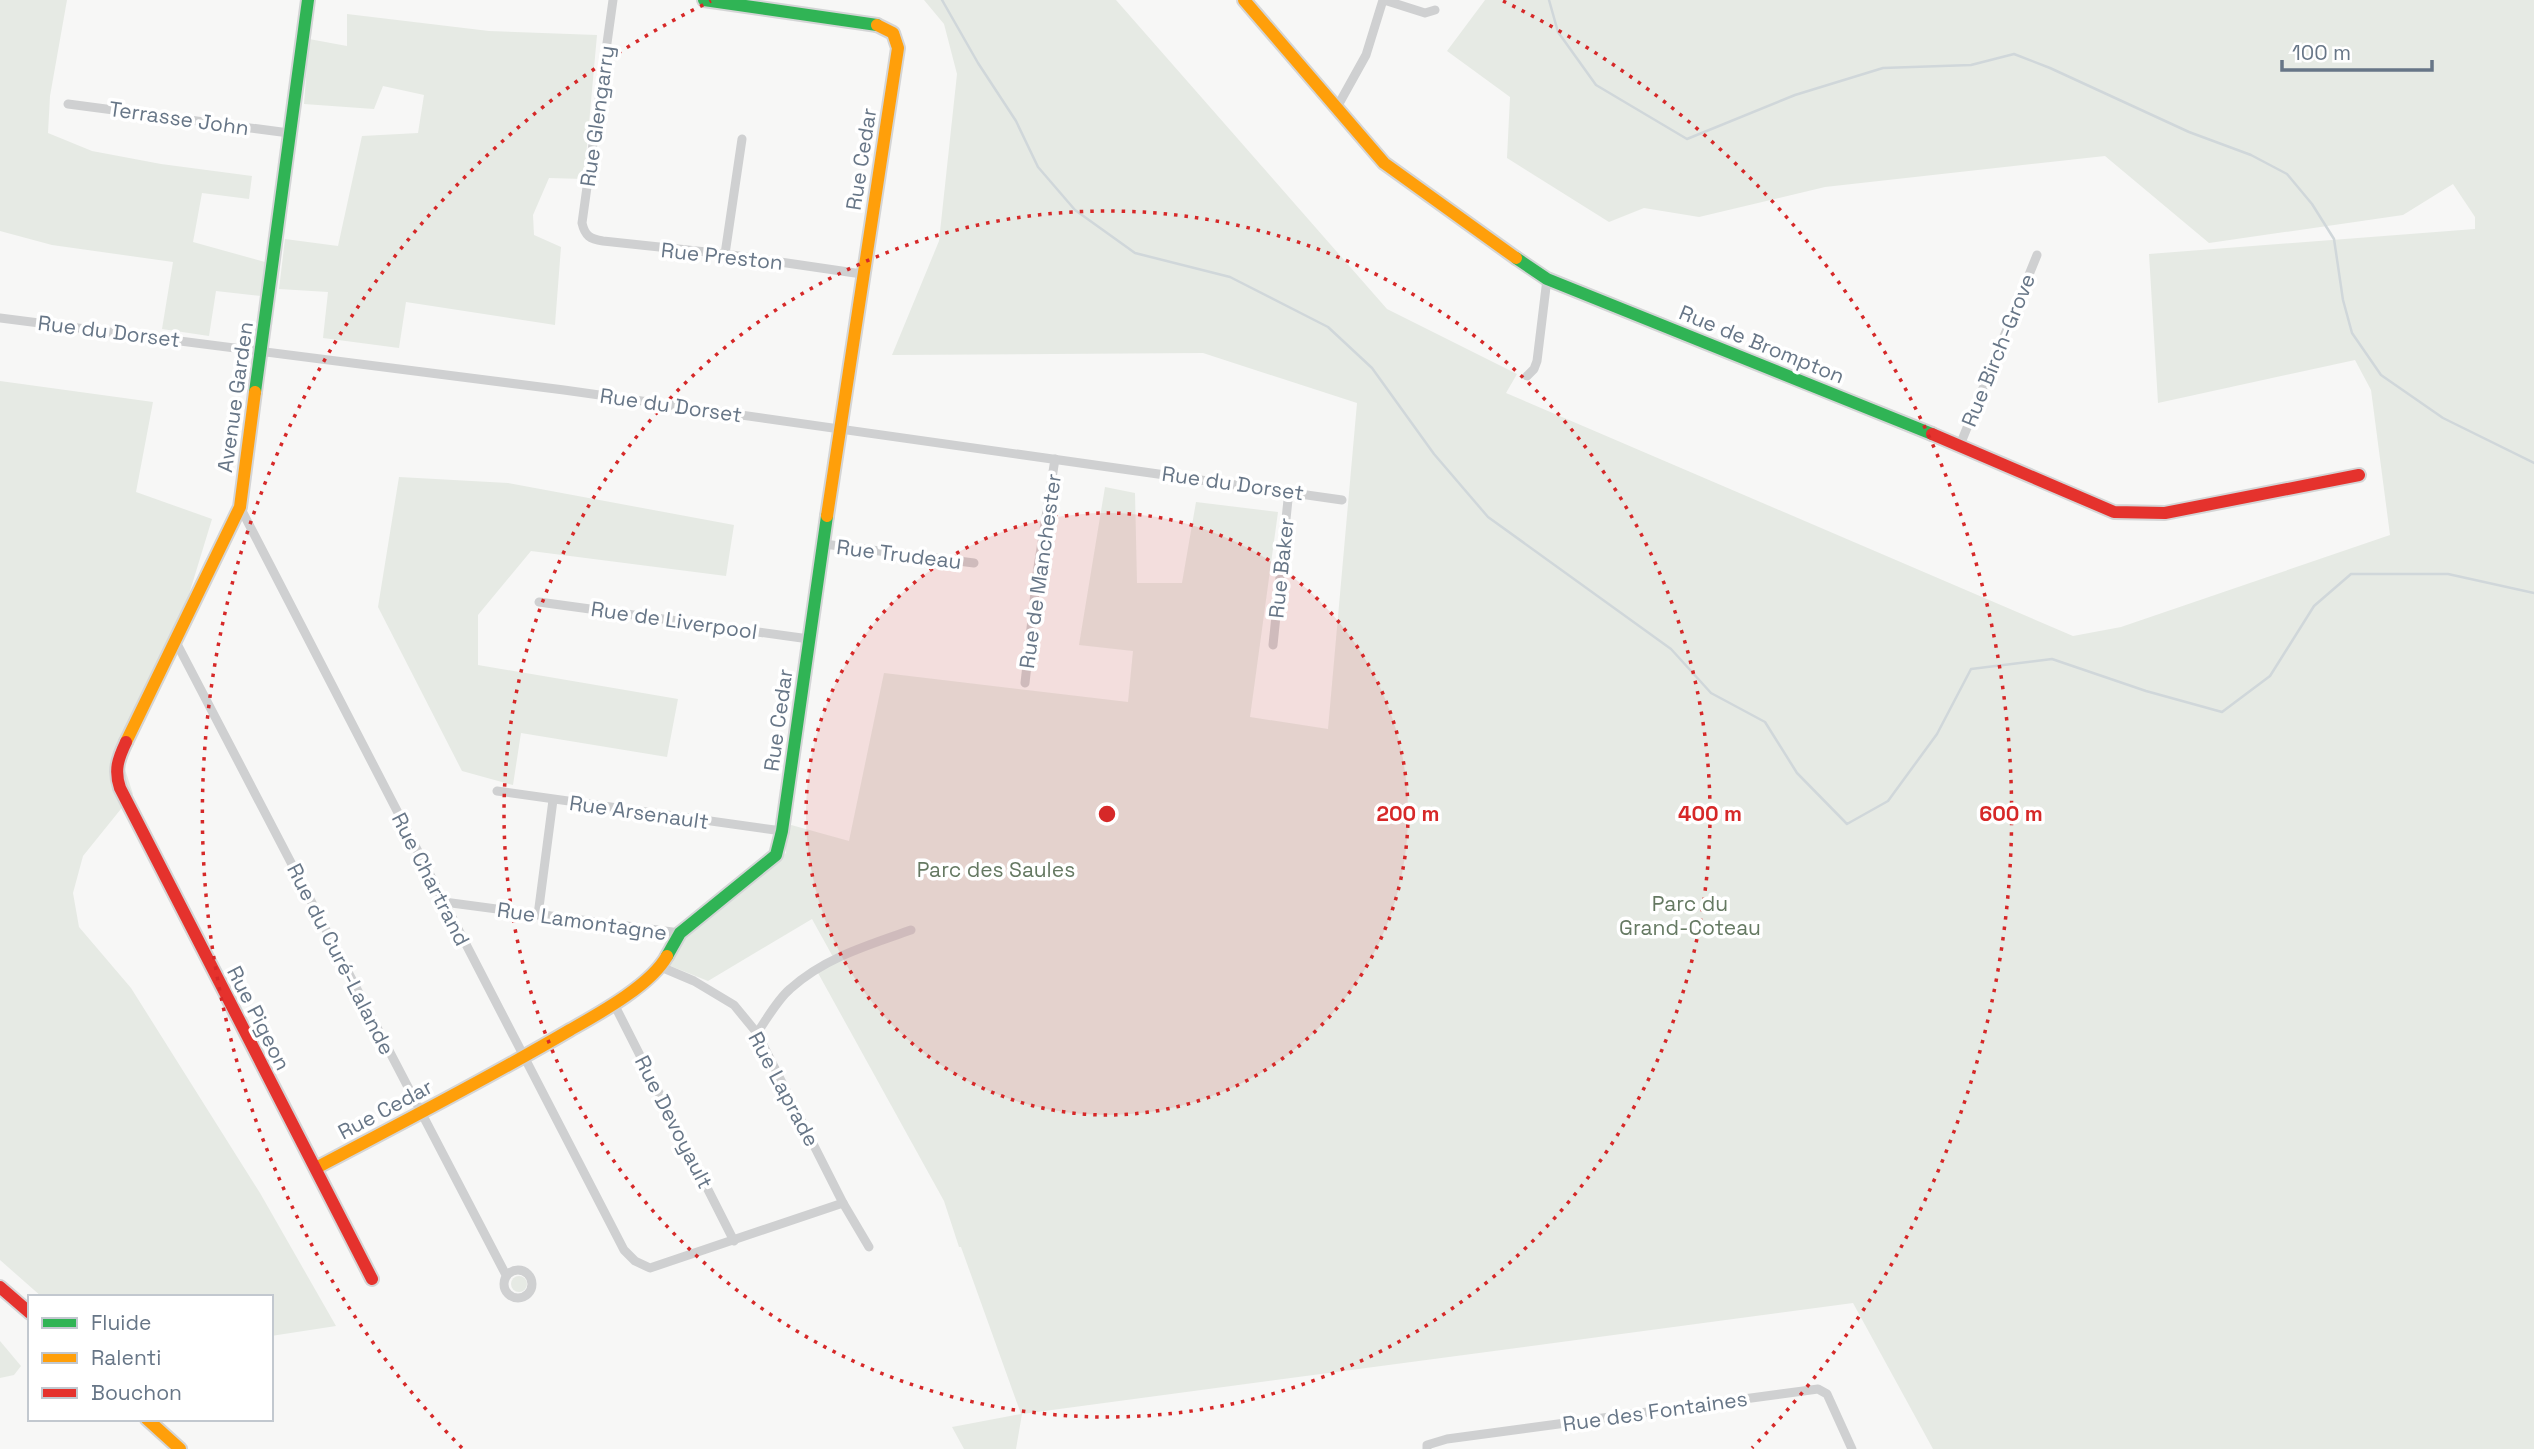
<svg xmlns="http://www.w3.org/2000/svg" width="2534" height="1449" viewBox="0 0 2534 1449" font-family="'Space Grotesk',sans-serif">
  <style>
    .green { fill: #e6eae4 }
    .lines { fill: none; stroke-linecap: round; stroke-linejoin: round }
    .stream { stroke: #d0d7da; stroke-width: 2.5 }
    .fast-casing { stroke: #d4d5d6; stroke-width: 16 }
    .slow-casing { stroke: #d4d5d6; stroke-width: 16 }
    .jam-casing { stroke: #d4d5d6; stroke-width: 16 }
    .street { stroke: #cfd0d1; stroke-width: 9 }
    .fast { stroke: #30b455; stroke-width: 12 }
    .slow { stroke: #ff9f0a; stroke-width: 12 }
    .jam { stroke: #e5322d; stroke-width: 12 }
    .ring { fill: none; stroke: #d62828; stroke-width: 3.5; stroke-dasharray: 3.5 7 }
    .labels { text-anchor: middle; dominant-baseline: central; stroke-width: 7; stroke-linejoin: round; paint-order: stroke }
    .street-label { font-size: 21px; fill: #677687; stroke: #fff }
    .park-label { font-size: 21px; fill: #657962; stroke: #fff }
    .centre { fill: #d62828; stroke: #fff; stroke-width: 3.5 }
    .ring-label { font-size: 21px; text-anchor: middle; font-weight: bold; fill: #d62828; stroke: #fff; stroke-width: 7; stroke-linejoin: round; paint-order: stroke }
  </style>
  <rect width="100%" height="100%" fill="#f7f7f6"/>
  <g class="green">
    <path d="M0 0H67L50 96 48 133 92 151 161 164 252 176 249 199 202 193 193 242 265 262 261 296 216 291 209 336 162 329 173 262 52 245 0 231Z"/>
    <path d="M924 0H1116L1387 309 1517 374 1506 393 2073 636 2121 627 2390 535 2371 390 2355 360 2158 403 2149 254 2475 229V217L2453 184 2403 215 2209 243 2105 156 1825 187 1699 217 1644 208 1609 222 1507 158 1510 97 1447 51 1485 0H2534V1449H1933L1853 1303 1022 1414 1016 1449H964L952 1427 1021 1414 961 1247H959L944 1201 818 973 833 957 812 919 708 981 663 963 684 940 786 853 784 823 849 841 884 673 1128 702 1133 651 1079 645 1105 487 1135 493 1137 583H1182L1196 502 1278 512 1250 717 1328 729 1357 403 1203 353 892 355 939 241 957 74 944 24Z"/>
    <path d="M347 14 489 31 597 35 584 179 549 178 533 215 534 235 561 247 555 325 406 302 399 348 323 338 328 292 279 289 285 239 338 246 362 136 418 133 424 95 383 86 374 109 304 104 309 39 347 46Z"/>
    <path d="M0 381 153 402 136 492 212 519 187 601 182 643 122 760 133 794 83 856 73 893 79 927 131 988 260 1193 336 1326 271 1336V1297H42L0 1260Z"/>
    <path d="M399 477 508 483 734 525 726 576 531 551 478 615V665L678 699 667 757 521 733 513 785 462 771 378 607Z"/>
    <circle cx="519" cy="1284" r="8"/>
    <path d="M0 1341 21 1366 14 1375 0 1378Z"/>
  </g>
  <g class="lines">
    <g class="stream">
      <path d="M942 0 978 63 1016 121 1038 167 1075 210 1135 253 1230 277 1328 327 1372 368 1434 454 1488 517 1671 649 1711 693 1765 722 1797 773 1847 824 1888 801 1937 734 1971 669 2052 659 2146 691 2222 712 2270 676 2314 606 2351 574H2448L2534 593"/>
      <path d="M1549 0 1558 32 1596 85 1687 139 1795 95 1883 68 1971 65 2014 54 2050 68 2189 132 2251 155 2287 174 2312 204 2334 239 2343 300 2352 333 2381 375 2443 418 2534 463"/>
    </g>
    <defs>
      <g id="fast">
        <path d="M704 0 877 25"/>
        <path d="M1516 258 1547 279 1932 434"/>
        <path d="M255 392 308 0"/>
        <path d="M667 956 680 933 776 855 782 831 827 516"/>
      </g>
      <g id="slow">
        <path d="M1244 0 1384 163 1516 258"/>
        <path d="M827 516 898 48 893 33 877 25"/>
        <path d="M126 742 240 507 255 392"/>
        <path d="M316 1168C401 1123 487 1079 570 1030 600 1013 651 985 667 956"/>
        <path d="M147 1419 180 1449"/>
      </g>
      <g id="jam">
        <path d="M1932 434 2114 512 2165 513 2359 475"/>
        <path d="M126 742C118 759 114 770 120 788L372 1279"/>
        <path d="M0 1287 30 1313"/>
      </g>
    </defs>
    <use href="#fast" class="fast-casing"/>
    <use href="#slow" class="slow-casing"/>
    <use href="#jam" class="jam-casing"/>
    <g class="street">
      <path d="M613 0 582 223C585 236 590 239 603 241L725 254 862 274"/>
      <path d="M1384 0 1425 13 1435 10"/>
      <path d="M68 104 289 133"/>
      <path d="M1336 109 1366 55 1383 0"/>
      <path d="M725 254 742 139"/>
      <path d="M0 318 564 390 1342 500"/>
      <path d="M1527 376 1534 369 1537 361 1547 279"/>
      <path d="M1960 445 2037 255"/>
      <path d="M240 507 624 1250 635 1261 650 1268 843 1203"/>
      <path d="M824 544 974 563"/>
      <path d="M539 602 809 639"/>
      <path d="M176 642 506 1275"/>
      <path d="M1273 645 1289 490"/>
      <path d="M1025 683 1037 574 1055 459"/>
      <path d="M497 791 782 831"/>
      <path d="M444 902 680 933"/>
      <path d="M538 915 553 800"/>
      <path d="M661 967 694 981 734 1005 757 1033 843 1203 869 1247"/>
      <path d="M614 1004 734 1241"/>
      <path d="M757 1033C767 1019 777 1000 790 989 824 958 868 945 911 930"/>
      <circle cx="518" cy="1284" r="14"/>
      <path d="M1427 1449V1445L1447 1439 1818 1389 1827 1394 1852 1449"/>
    </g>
    <use href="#fast" class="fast"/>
    <use href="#slow" class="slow"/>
    <use href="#jam" class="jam"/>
  </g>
  <circle cx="1107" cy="814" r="301" fill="#d62828" fill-opacity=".12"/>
  <g class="ring">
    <circle cx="1107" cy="814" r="301"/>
    <circle cx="1107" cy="814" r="603"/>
    <path d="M462 1448A904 904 0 0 1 711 1M1503 1A904 904 0 0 1 1752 1448"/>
  </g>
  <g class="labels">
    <g class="street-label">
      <text transform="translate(597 116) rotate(-82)">Rue Glengarry</text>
      <text transform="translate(179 118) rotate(8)">Terrasse John</text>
      <text transform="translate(861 159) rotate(-81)">Rue Cedar</text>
      <text transform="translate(722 256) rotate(6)">Rue Preston</text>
      <text transform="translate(109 331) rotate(7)">Rue du Dorset</text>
      <text transform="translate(1762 344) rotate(22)">Rue de Brompton</text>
      <text transform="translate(1998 350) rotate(-68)">Rue Birch-Grove</text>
      <text transform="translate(235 397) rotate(-82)">Avenue Garden</text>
      <text transform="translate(671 405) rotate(8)">Rue du Dorset</text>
      <text transform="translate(1233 483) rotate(8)">Rue du Dorset</text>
      <text transform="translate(899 554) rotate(7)">Rue Trudeau</text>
      <text transform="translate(1281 568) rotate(-84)">Rue Baker</text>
      <text transform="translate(1040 571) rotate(-82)">Rue de Manchester</text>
      <text transform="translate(674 620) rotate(8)">Rue de Liverpool</text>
      <text transform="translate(778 720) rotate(-82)">Rue Cedar</text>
      <text transform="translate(639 812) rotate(8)">Rue Arsenault</text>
      <text transform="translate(431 879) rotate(63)">Rue Chartrand</text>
      <text transform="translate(582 921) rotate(8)">Rue Lamontagne</text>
      <text transform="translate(341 959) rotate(63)">Rue du Curé-Lalande</text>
      <text transform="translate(259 1018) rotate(63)">Rue Pigeon</text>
      <text transform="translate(784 1089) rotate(62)">Rue Laprade</text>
      <text transform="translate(385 1109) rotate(-28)">Rue Cedar</text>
      <text transform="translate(674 1122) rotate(63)">Rue Devoyault</text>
      <text transform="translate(1655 1411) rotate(-8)">Rue des Fontaines</text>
    </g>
    <g class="park-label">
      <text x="996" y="869">Parc des Saules</text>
      <text x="1690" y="903">Parc du<tspan x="1690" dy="24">Grand-Coteau</tspan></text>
    </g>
  </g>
  <circle cx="1107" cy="814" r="10" class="centre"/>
  <g class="ring-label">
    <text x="1408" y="821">200 m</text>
    <text x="1710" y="821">400 m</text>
    <text x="2011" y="821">600 m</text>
  </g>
  <rect x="28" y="1295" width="245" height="126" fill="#ffffff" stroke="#c2c8cf" stroke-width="2"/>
  <rect x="42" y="1318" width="35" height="10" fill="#30b455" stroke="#c2c8cf" stroke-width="2"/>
  <text x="91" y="1330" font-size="21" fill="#677687">Fluide</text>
  <rect x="42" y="1353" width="35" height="10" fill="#ff9f0a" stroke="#c2c8cf" stroke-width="2"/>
  <text x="91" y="1365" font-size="21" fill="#677687">Ralenti</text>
  <rect x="42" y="1388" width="35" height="10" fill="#e5322d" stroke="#c2c8cf" stroke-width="2"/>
  <text x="91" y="1400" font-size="21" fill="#677687">Bouchon</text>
  <path d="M2282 60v10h150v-10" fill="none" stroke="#677687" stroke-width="3.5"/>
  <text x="2292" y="60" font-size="21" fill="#677687" stroke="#ffffff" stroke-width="5" paint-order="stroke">100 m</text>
</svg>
